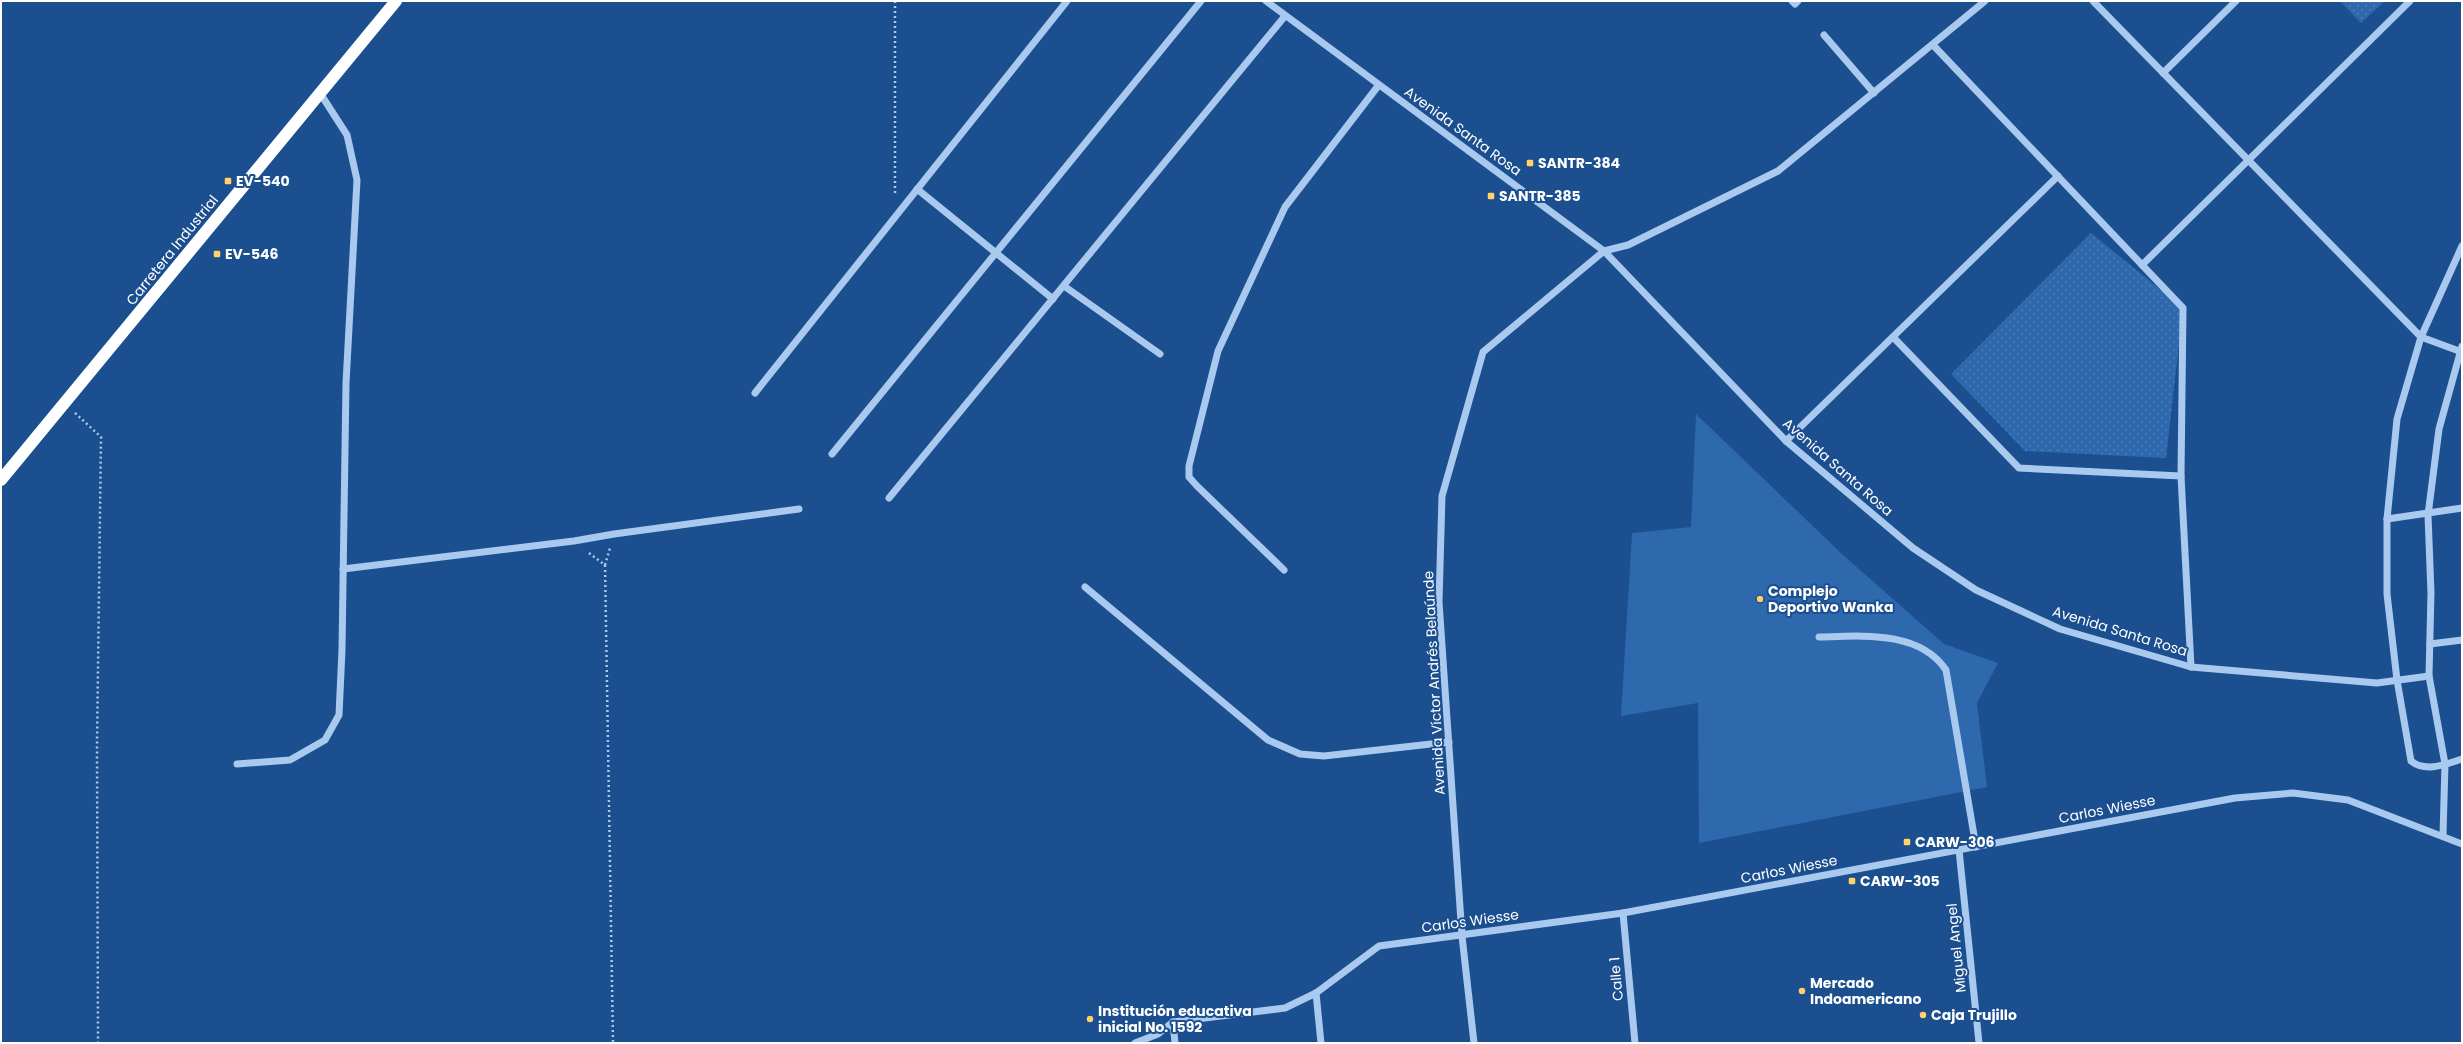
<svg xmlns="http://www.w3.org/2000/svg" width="2463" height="1044" viewBox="0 0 2463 1044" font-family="Poppins,sans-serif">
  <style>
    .grass { fill: url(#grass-dots) }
    .garden { fill: #2e69ad }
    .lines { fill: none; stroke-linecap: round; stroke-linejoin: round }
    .path { stroke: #a9c9ee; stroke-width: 2.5; stroke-dasharray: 2 3; stroke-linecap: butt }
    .minor { stroke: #a9c9ee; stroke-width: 7 }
    .highway { stroke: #fff; stroke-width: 12 }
    .poi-dot { fill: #ffd166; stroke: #1b4f8f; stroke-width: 1.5 }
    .labels { text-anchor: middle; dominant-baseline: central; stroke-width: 4; stroke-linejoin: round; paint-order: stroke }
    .street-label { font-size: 14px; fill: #fff; stroke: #1b4f8f }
    .poi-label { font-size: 14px; font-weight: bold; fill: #fff; stroke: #1b4f8f; text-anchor: start }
  </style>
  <defs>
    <pattern id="grass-dots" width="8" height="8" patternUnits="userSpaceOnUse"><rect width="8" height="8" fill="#2e69ad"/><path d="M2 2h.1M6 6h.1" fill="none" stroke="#4d80b9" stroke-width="1.8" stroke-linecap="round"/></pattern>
  </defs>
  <rect width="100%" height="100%" fill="#1b4f8f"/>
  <g class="grass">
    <path d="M2340 1H2385L2361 23Z"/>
    <path d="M2091 233 2183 308 2166 458 2025 451 1951 374Z"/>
  </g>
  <path class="garden" d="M1696 414 1842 554 1944 644 1998 663 1977 703 1987 787 1699 843 1698 703 1621 716 1632 533 1691 527Z"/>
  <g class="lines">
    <g class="path">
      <path d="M895 1V194"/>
      <path d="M75 413 101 437 97 746 98 1043"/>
      <path d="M589 553 605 565 610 548"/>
      <path d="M605 565 613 1043"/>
    </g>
    <g class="minor">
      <path d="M1266 1 1604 251 1786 441 1913 548 1976 590 2060 629 2191 667 2377 683 2429 676"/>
      <path d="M1792 1 1795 4 1798 1"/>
      <path d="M2093 1 2421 337 2459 351"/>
      <path d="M1824 35 1874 93"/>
      <path d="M1933 45 2183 308 2181 476 2191 667"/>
      <path d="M2163 73 2236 1"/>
      <path d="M917 189 1053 299"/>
      <path d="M2462 246 2421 337 2397 419 2387 519V594L2397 680 2411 761C2426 773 2446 764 2462 759"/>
      <path d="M2142 265 2410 1"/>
      <path d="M1064 286 1160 354"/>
      <path d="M1894 338 2019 468 2181 476"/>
      <path d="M755 393 1067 1"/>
      <path d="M1786 441 2058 176"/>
      <path d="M832 454 1201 1"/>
      <path d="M889 498 1285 16"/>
      <path d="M2387 519 2462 508"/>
      <path d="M343 569 574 541 614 534 799 509"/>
      <path d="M1284 570 1197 486 1189 477V466L1218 351 1285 207 1378 86"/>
      <path d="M1085 587 1268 740 1300 754 1324 756 1449 742"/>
      <path d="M1819 637C1861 636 1919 630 1946 670L1976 847"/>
      <path d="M2430 644 2462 640"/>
      <path d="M237 764 290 760 325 740 339 715 342 650 346 383 357 180 347 135 320 93"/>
      <path d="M2443 835 2445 764 2429 676 2431 593 2428 515 2439 429 2462 346"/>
      <path d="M1959 850 1979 1043"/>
      <path d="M1623 913 1635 1043"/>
      <path d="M1316 993 1321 1043"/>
      <path d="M1173 1022 1175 1043"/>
      <path d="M1135 1043 1158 1034 1173 1022 1285 1008 1316 993 1379 946 1623 913 2235 798 2293 793 2348 800 2462 844"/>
      <path d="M1474 1043 1462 936 1439 602 1442 496 1483 352 1604 251 1628 245 1778 171 1985 1"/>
    </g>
    <path class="highway" d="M1 480 396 1"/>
  </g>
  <g class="poi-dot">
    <rect x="1526" y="159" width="8" height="8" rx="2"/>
    <rect x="224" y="177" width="8" height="8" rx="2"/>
    <rect x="1487" y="192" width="8" height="8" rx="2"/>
    <rect x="213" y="250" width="8" height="8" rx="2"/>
    <circle cx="1760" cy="599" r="4"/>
    <rect x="1903" y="838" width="8" height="8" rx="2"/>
    <rect x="1848" y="877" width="8" height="8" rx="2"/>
    <circle cx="1802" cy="991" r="4"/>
    <circle cx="1923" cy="1015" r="4"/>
    <circle cx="1090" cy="1019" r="4"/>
  </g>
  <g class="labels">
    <g class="street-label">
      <text transform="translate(1463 131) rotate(36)">Avenida Santa Rosa</text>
      <text transform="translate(172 250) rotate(-51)">Carretera Industrial</text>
      <text transform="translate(1838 467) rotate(41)">Avenida Santa Rosa</text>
      <text transform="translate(2120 631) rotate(17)">Avenida Santa Rosa</text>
      <text transform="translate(1434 683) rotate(-93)">Avenida Víctor Andrés Belaúnde</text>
      <text transform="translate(2107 809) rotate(-11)">Carlos Wiesse</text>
      <text transform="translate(1789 869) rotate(-11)">Carlos Wiesse</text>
      <text transform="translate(1470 921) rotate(-8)">Carlos Wiesse</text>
      <text transform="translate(1956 948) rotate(-96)">Miguel Angel</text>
      <text transform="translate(1616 979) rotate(-95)">Calle 1</text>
    </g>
    <g class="poi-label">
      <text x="1538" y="163">SANTR-384</text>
      <text x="236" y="181">EV-540</text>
      <text x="1499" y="196">SANTR-385</text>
      <text x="225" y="254">EV-546</text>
      <text x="1768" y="591">Complejo<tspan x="1768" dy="16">Deportivo Wanka</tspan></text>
      <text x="1915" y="842">CARW-306</text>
      <text x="1860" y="881">CARW-305</text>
      <text x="1810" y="983">Mercado<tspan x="1810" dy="16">Indoamericano</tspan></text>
      <text x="1098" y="1011">Institución educativa<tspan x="1098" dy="16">inicial No. 1592</tspan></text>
      <text x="1931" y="1015">Caja Trujillo</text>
    </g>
  </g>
  <rect width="2463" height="1044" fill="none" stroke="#ffffff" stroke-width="4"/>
</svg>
